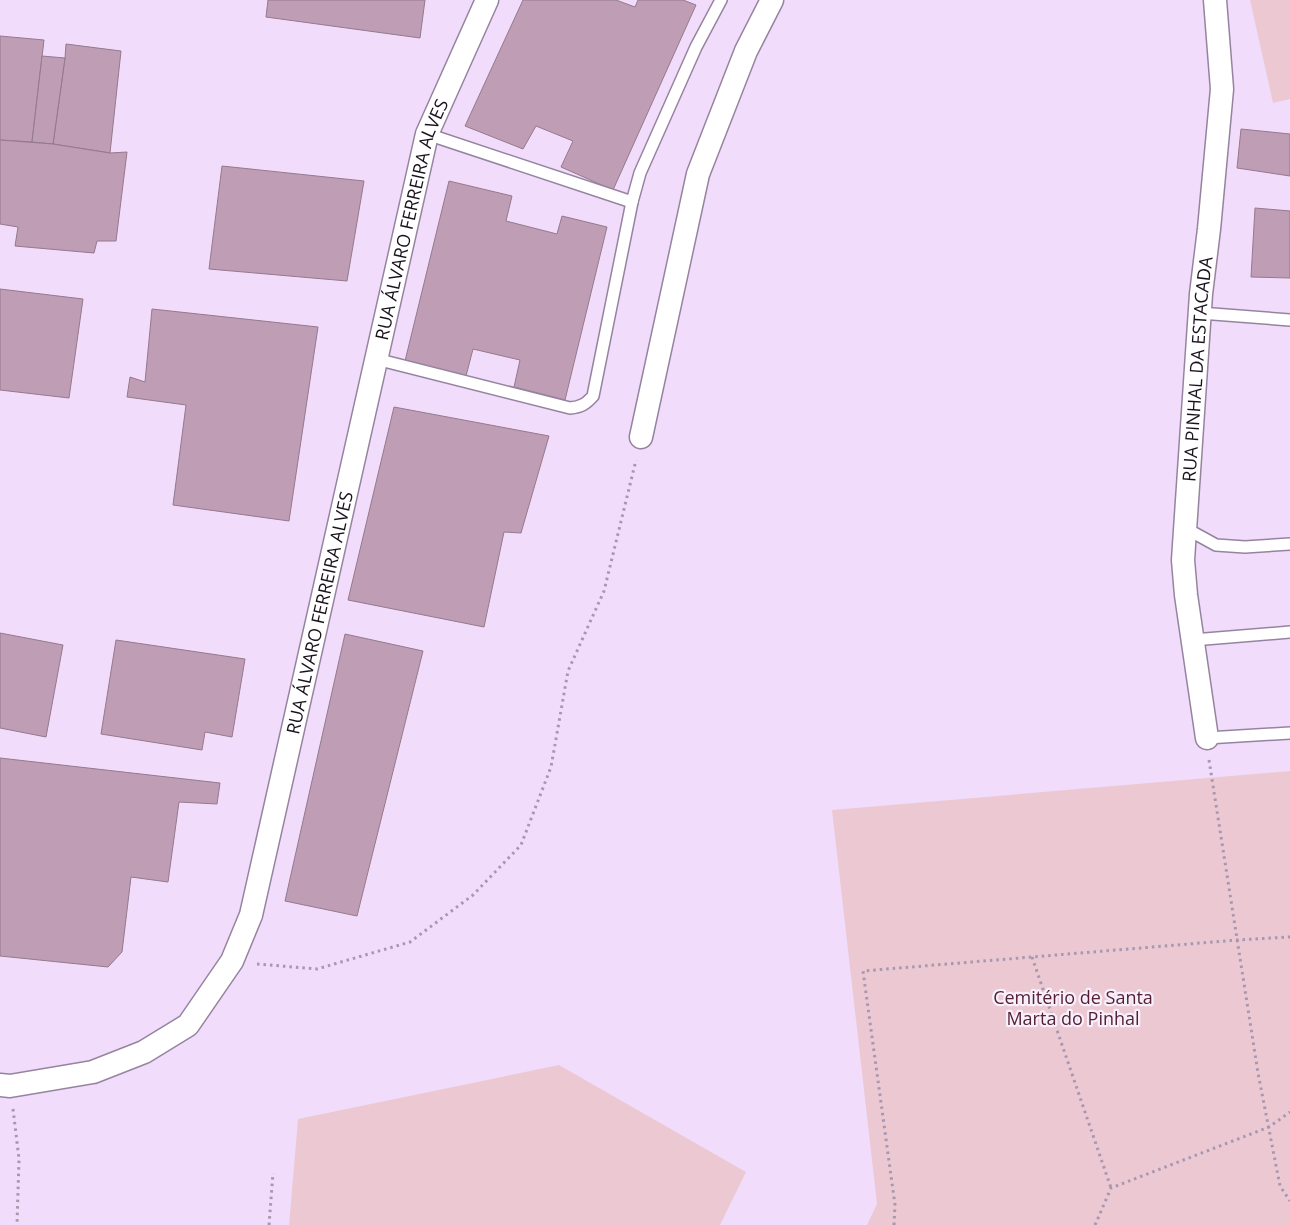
<svg xmlns="http://www.w3.org/2000/svg" width="1290" height="1225" viewBox="0 0 1290 1225" font-family="'Open Sans',sans-serif">
  <style>
    .green { fill: #ecc9d2 }
    .building { fill: #bf9db5; stroke: #95798d }
    .lines { fill: none; stroke-linecap: round; stroke-linejoin: round }
    .lane-casing { stroke: #96849f; stroke-width: 14 }
    .street-casing { stroke: #96849f; stroke-width: 25 }
    .path { stroke: #a797af; stroke-width: 3; stroke-dasharray: 2.5 4; stroke-linecap: butt }
    .lane { stroke: #fff; stroke-width: 11 }
    .street { stroke: #fff; stroke-width: 22 }
    .labels { text-anchor: middle; dominant-baseline: central; stroke-width: 4.5; stroke-linejoin: round; paint-order: stroke }
    .street-label { font-size: 18px; fill: #19121c; stroke: #f7f0fc }
    .park-label { font-size: 18px; fill: #531e32; stroke: #f7f0fc }
  </style>
  <rect width="100%" height="100%" fill="#f1ddfb"/>
  <g class="green">
    <path d="M1250 0H1290V99L1273 103Z"/>
    <path d="M1290 771V1225H867L877 1204 832 810Z"/>
    <path d="M559 1065 746 1172 720 1225H289L298 1119Z"/>
  </g>
  <g class="building">
    <path d="M268 0H425L420 38 266 17Z"/>
    <path d="M523 0H616L635 7 638 0H683L696 5 613 190 561 167 573 141 536 126 523 149 465 126Z"/>
    <path d="M0 36 44 40 32 142 0 140Z"/>
    <path d="M66 44 121 51 110 153 53 144 65 58Z"/>
    <path d="M42 56 65 58 53 144 32 142Z"/>
    <path d="M1241 129 1290 134V176L1237 168Z"/>
    <path d="M0 140 53 144 110 153 127 152 116 241H97L94 253 15 246 18 227 0 224Z"/>
    <path d="M222 166 364 181 347 281 209 269Z"/>
    <path d="M449 181 512 196 506 221 557 234 562 216 607 227 565 400 514 387 520 360 473 349 466 376 405 361Z"/>
    <path d="M1255 208 1290 211V278L1251 277Z"/>
    <path d="M0 289 83 299 69 398 0 390Z"/>
    <path d="M152 309 318 327 289 521 173 505 186 405 127 397 130 377 145 382Z"/>
    <path d="M394 407 549 436 521 533 504 532 484 627 348 600Z"/>
    <path d="M0 633 63 645 46 737 0 728Z"/>
    <path d="M345 634 423 651 357 916 285 901Z"/>
    <path d="M116 640 245 659 232 737 205 732 202 750 101 734Z"/>
    <path d="M0 758 220 783 217 804 179 802 168 882 131 877 122 952 108 967 0 956Z"/>
  </g>
  <g class="lines">
    <defs>
      <g id="lane">
        <path d="M427 134 632 202"/>
        <path d="M1200 313 1290 320"/>
        <path d="M376 359 570 408C581 407 586 404 593 396L632 202 640 173 696 47 721 0"/>
        <path d="M1185 528 1216 545 1245 547 1290 544"/>
        <path d="M1193 640 1290 632"/>
        <path d="M1207 738 1290 733"/>
      </g>
      <g id="street">
        <path d="M641 437 698 174 746 51 772 0"/>
        <path id="s1" d="M1207 738 1186 595 1183 560 1201 294 1209 229 1222 89 1215 0"/>
        <path id="s2" d="M0 1085 10 1086 93 1072 144 1052 188 1025 232 961 251 915 427 134 487 0"/>
      </g>
    </defs>
    <use href="#lane" class="lane-casing"/>
    <use href="#street" class="street-casing"/>
    <g class="path">
      <path d="M1209 760 1258 1073 1280 1186 1290 1201"/>
      <path d="M1032 957 1111 1188"/>
      <path d="M257 964 317 969 410 942 473 895 521 845 551 767 568 671 604 591 636 460"/>
      <path d="M13 1109 19 1159 17 1225"/>
      <path d="M269 1225 273 1173"/>
      <path d="M894 1225 895 1205 863 971 1237 940 1290 937"/>
      <path d="M1095 1225 1111 1188 1269 1127 1290 1112"/>
    </g>
    <use href="#lane" class="lane"/>
    <use href="#street" class="street"/>
  </g>
  <g class="labels">
    <g class="street-label">
      <text stroke="none"><textPath href="#s2" startOffset="1042">RUA ÁLVARO FERREIRA ALVES</textPath></text>
      <text stroke="none"><textPath href="#s1" startOffset="371">RUA PINHAL DA ESTACADA</textPath></text>
      <text stroke="none"><textPath href="#s2" startOffset="638">RUA ÁLVARO FERREIRA ALVES</textPath></text>
    </g>
    <g class="park-label">
      <text x="1073" y="997">Cemitério de Santa<tspan x="1073" dy="21">Marta do Pinhal</tspan></text>
    </g>
  </g>
</svg>
